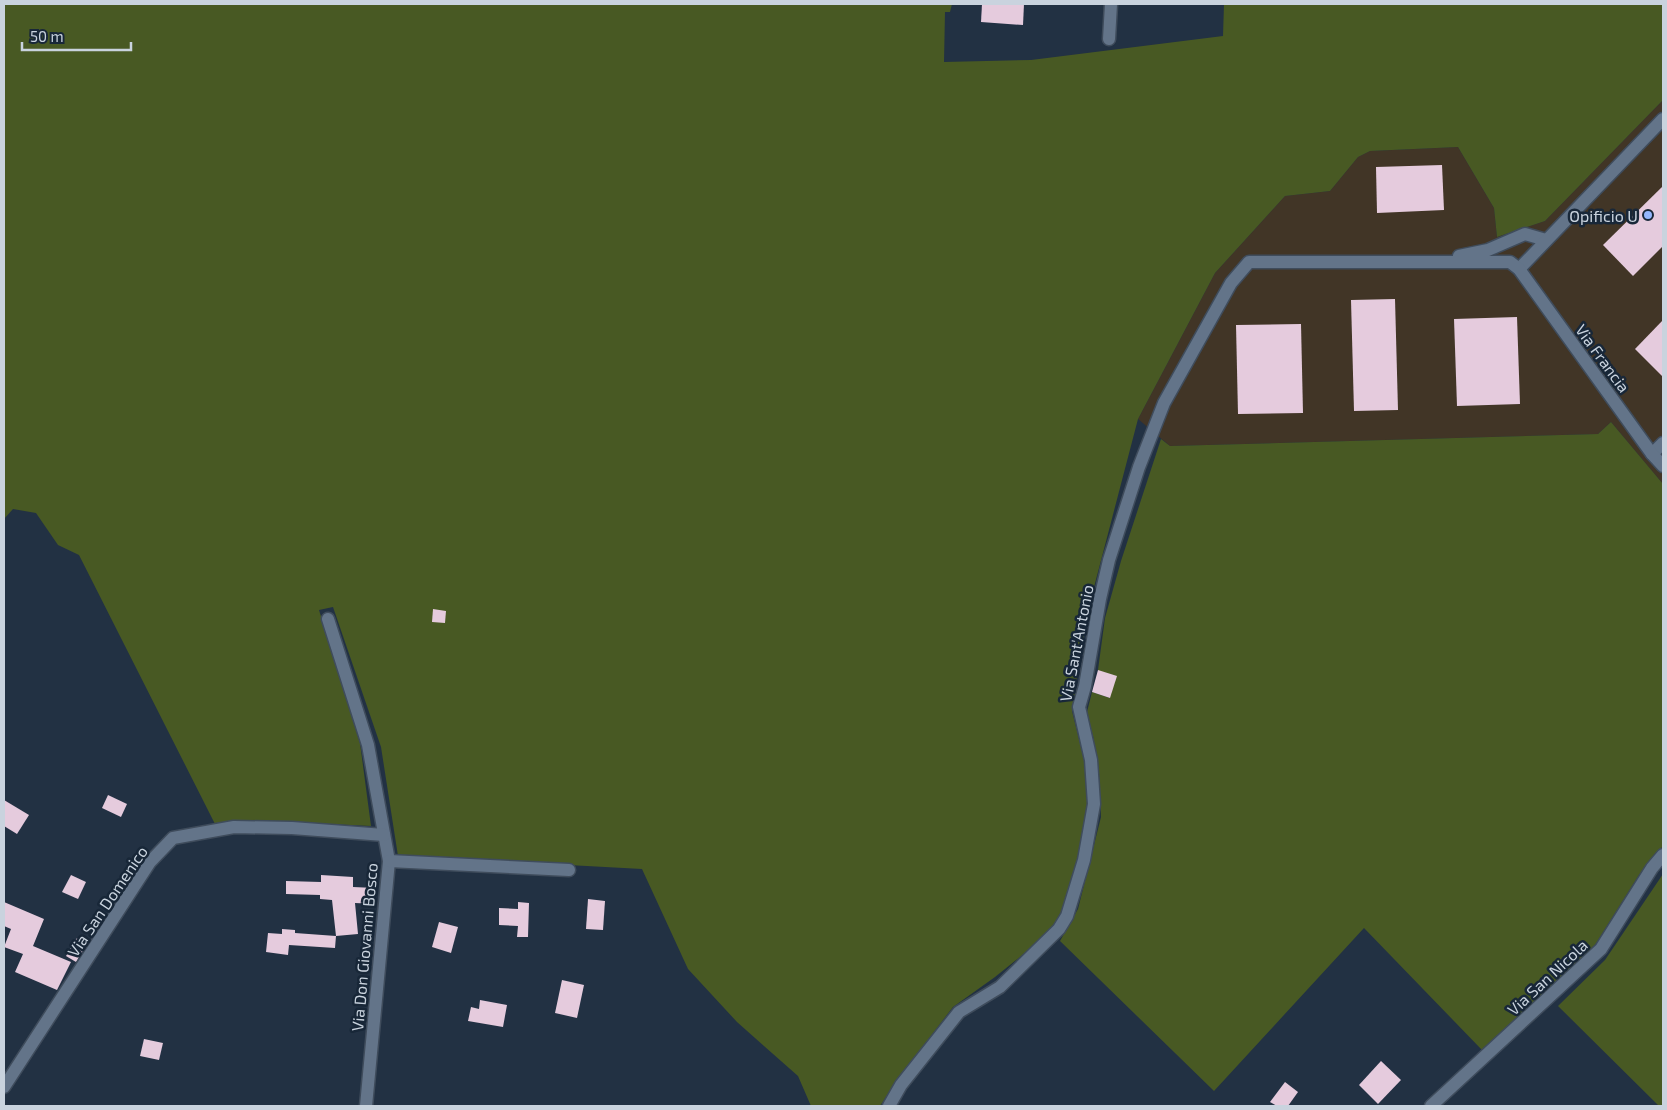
<svg xmlns="http://www.w3.org/2000/svg" width="1667" height="1110" viewBox="0 0 1667 1110" font-family="'Exo 2',sans-serif">
  <style>
    .industrial { fill: #413526 }
    .green { fill: #485923 }
    .building { fill: #e5cbdd }
    .lines { fill: none; stroke-linecap: round; stroke-linejoin: round }
    .street-casing { stroke: #3f4c5c; stroke-width: 15 }
    .street { stroke: #637489; stroke-width: 12 }
    .poi-dot { fill: #94b7fd; stroke: #182738; stroke-width: 2 }
    .labels { text-anchor: middle; dominant-baseline: central; stroke-width: 5; stroke-linejoin: round; paint-order: stroke }
    .poi-label { font-size: 16px; fill: #c9d3de; stroke: #182738; text-anchor: end }
    .street-label { font-size: 16px; fill: #c9d3de; stroke: #182738 }
  </style>
  <rect width="100%" height="100%" fill="#223143"/>
  <path class="industrial" d="M1663 100V484L1611 422 1598 434 1170 446 1138 419 1215 273 1285 196 1330 191 1358 157 1370 151 1458 147 1494 208 1497 237 1545 221Z"/>
  <g class="green">
    <path d="M4 4H952L950 12H945L944 62 1031 60 1223 36 1224 4H1663V100L1545 221 1497 237 1494 208 1458 147 1370 151 1358 157 1330 191 1285 196 1215 273 1138 419 1087 614 1072 711 1087 771 1089 801 1070 898 1055 929 995 977 953 1007 898 1079 880 1106H811L798 1076 737 1022 688 969 642 869 398 856 381 747 333 607 319 610 360 743 371 826 244 820 215 824 79 555 58 545 36 513 13 509 4 519Z"/>
    <path d="M1611 422 1663 484V846L1639 875 1595 945 1482 1050 1364 928 1214 1091 1060 941 1078 909 1101 817 1099 772 1093 736 1086 716 1092 692 1110 698 1098 670 1105 618 1121 561 1161 439 1170 446 1598 434Z"/>
    <path d="M1663 874V1106H1659L1558 1006 1605 960Z"/>
  </g>
  <g class="building">
    <path d="M982 4H1024L1023 25 981 22Z"/>
    <path d="M1442 165 1444 210 1377 213 1376 167Z"/>
    <path d="M1663 186V246L1633 276 1603 245Z"/>
    <path d="M1395 299 1398 410 1354 411 1351 300Z"/>
    <path d="M1517 317 1520 404 1457 406 1454 319Z"/>
    <path d="M1663 320V377L1635 349Z"/>
    <path d="M1301 324 1303 413 1238 414 1236 325Z"/>
    <path d="M433 609 446 611 445 623 432 622Z"/>
    <path d="M1098 670 1117 676 1110 698 1092 692Z"/>
    <path d="M108 795 127 804 121 817 102 808Z"/>
    <path d="M4 800 29 815 17 834 4 826Z"/>
    <path d="M71 875 86 882 78 899 62 892Z"/>
    <path d="M321 875 353 877V887L375 888V904L355 903 358 934 336 936 332 900 320 899V895L286 894V881L321 882Z"/>
    <path d="M588 899 605 901 603 930 586 929Z"/>
    <path d="M4 902 44 919 33 946 71 962 57 990 15 972 23 954 4 947 11 929 4 926Z"/>
    <path d="M518 902 529 903 528 937H517L518 926 499 925V908L518 909Z"/>
    <path d="M439 922 458 927 451 953 432 947Z"/>
    <path d="M282 929 295 930V933L336 936 335 948 289 945 288 955 266 952 268 933 282 934Z"/>
    <path d="M77 938 87 944 76 962 66 956Z"/>
    <path d="M562 980 584 985 577 1018 555 1013Z"/>
    <path d="M480 1000 507 1005 503 1027 468 1021 471 1007 479 1009Z"/>
    <path d="M144 1039 163 1043 159 1060 140 1056Z"/>
    <path d="M1381 1061 1401 1080 1378 1104 1359 1085Z"/>
    <path d="M1285 1082 1298 1092 1288 1106H1277L1270 1102Z"/>
  </g>
  <g class="lines">
    <defs>
      <g id="street">
        <path d="M1109 39 1111 4"/>
        <path d="M1459 256 1488 250 1525 234 1546 240"/>
        <path d="M1519 269 1663 119"/>
        <path d="M1652 454 1663 443"/>
        <path d="M328 619 368 745 389 861 366 1106"/>
        <path d="M389 861 569 870"/>
        <path d="M4 1087 150 862 173 838 234 827 292 828 384 835"/>
        <path d="M889 1106 901 1085 959 1012 1000 987 1059 929 1067 916 1084 860 1094 804 1091 760 1079 707 1085 686 1100 599 1109 560 1139 467 1164 403 1231 283 1249 262H1510L1519 269 1652 454 1663 466"/>
        <path d="M1431 1106 1601 949 1652 868 1663 855"/>
      </g>
    </defs>
    <use href="#street" class="street-casing"/>
    <use href="#street" class="street"/>
  </g>
  <circle class="poi-dot" cx="1648" cy="215" r="5"/>
  <g class="labels">
    <g class="poi-label">
      <text x="1638" y="215">Opificio U</text>
    </g>
    <g class="street-label">
      <text transform="translate(1603 358) rotate(54)">Via Francia</text>
      <text transform="translate(1076 643) rotate(-79)">Via Sant'Antonio</text>
      <text transform="translate(107 901) rotate(-56)">Via San Domenico</text>
      <text transform="translate(364 947) rotate(-85)">Via Don Giovanni Bosco</text>
      <text transform="translate(1547 977) rotate(-43)">Via San Nicola</text>
    </g>
  </g>
  <rect width="1667" height="1110" fill="none" stroke="#c9d3de" stroke-width="10"/>
  <path d="M22 42v8h109v-8" fill="none" stroke="#c9d3de" stroke-width="2.5"/>
  <text x="30" y="42" font-size="15" fill="#c9d3de" stroke="#182738" stroke-width="4" paint-order="stroke">50 m</text>
</svg>
